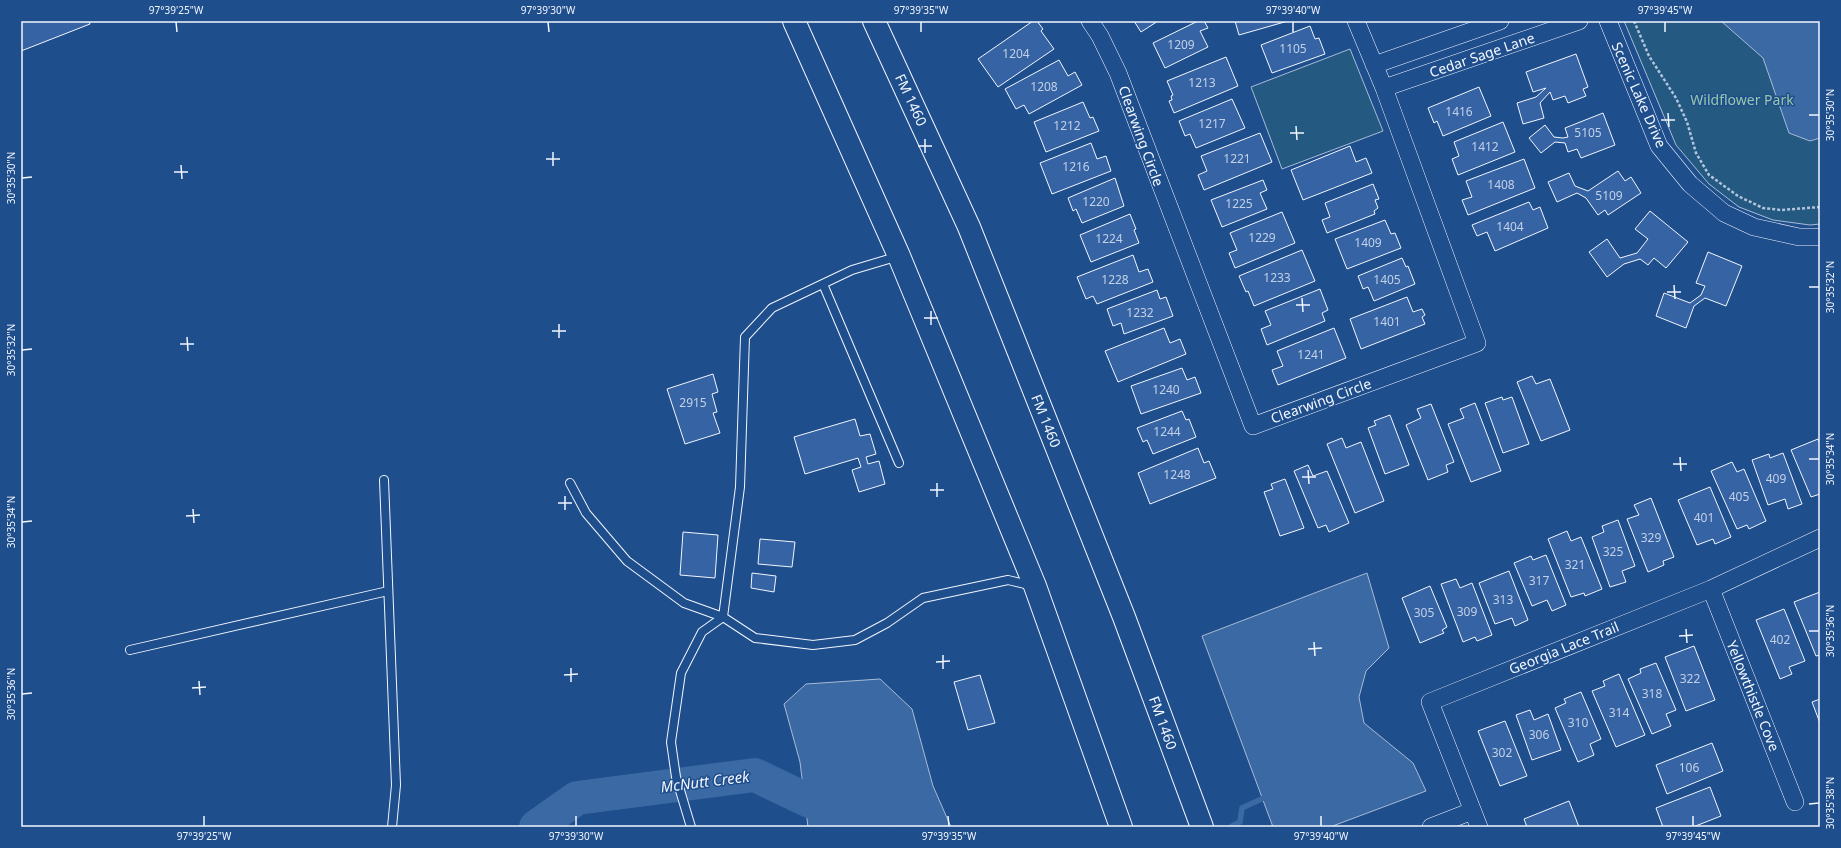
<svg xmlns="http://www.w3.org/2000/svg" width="1841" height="848" viewBox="0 0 1841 848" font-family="'Noto Sans',sans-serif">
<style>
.green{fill:#245a82;stroke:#a8bbd7}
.water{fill:#3b69a3;stroke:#a8bbd7}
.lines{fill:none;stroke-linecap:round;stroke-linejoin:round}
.stream{stroke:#3b69a3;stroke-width:5.5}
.river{stroke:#3b69a3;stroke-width:34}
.building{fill:#3563a3;stroke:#f2f6ff}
.lane-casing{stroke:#f2f6ff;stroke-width:10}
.street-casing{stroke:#f2f6ff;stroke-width:18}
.secondary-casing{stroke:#f2f6ff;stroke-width:24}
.path{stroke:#b3c4dc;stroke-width:2.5;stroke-dasharray:3 2;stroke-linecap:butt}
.lane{stroke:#1f4e8c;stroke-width:8}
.street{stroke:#1f4e8c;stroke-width:17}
.secondary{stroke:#1f4e8c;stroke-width:22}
.ticks{fill:none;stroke:#f2f6ff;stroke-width:1.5}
.labels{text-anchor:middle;stroke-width:3;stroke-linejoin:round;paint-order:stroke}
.number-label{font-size:12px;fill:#c3d1e8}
.street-label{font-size:14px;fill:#f2f6ff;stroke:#1f4e8c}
.park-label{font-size:14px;fill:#97c8a6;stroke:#1f4e8c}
.water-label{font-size:15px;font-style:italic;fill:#f2f6ff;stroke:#1f4e8c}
.neatline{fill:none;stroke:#f2f6ff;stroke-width:1.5}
.ticks-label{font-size:10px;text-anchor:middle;fill:#f2f6ff}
</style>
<rect width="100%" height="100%" fill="#1f4e8c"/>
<!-- green -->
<path class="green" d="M1624 21H1820V224L1810 225 1773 220 1739 207 1709 184 1676 145Z
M1350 49 1383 131 1282 169 1251 87Z"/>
<!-- water -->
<path class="water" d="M1721 21H1820V138L1810 141 1789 133 1763 58Z
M1367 573 1389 648 1366 671 1359 697 1364 723 1413 763 1426 791 1330 827H1273L1202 636Z
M880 679 912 709 933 786 951 827H808L800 762 784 704 806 684Z"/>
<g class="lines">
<!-- stream -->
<path class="stream" d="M1232 826 1240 822 1242 808 1268 796"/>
<!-- river -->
<path class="river" d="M536 827 577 798 755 775 805 799 874 827"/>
</g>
<!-- building -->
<path class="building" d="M21 21H89L90 24 21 51Z
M1033 21H1037L1043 29 1041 31 1054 49 998 87 978 59Z
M1134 21H1158L1141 32Z
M1198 21H1204L1208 28 1200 31 1208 47 1165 68 1153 43Z
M1235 21H1288L1239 35Z
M1310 26 1315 39 1319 38 1325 54 1272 73 1261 45Z
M1576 54 1588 87 1583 89 1586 96 1568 103 1565 96 1553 100 1550 92 1540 103 1544 118 1523 124 1517 103 1536 97 1546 88 1533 92 1526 72Z
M1226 57 1238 86 1174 113 1169 101 1172 100 1171 96 1173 95 1167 81Z
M1059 60 1068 76 1075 72 1082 85 1029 114 1024 105 1016 109 1005 89Z
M1479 87 1491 116 1443 136 1437 121 1434 123 1428 108Z
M1232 99 1245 128 1196 148 1190 134 1185 136 1179 121Z
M1083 102 1090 118 1093 117 1099 131 1046 152 1034 122Z
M1603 113 1615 145 1581 158 1577 149 1568 152 1565 143 1555 142 1541 153 1529 138 1545 125 1554 137 1563 138 1568 137 1565 128Z
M1503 122 1515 152 1458 175 1452 159 1459 156 1454 142Z
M1260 133 1272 162 1204 190 1198 175 1207 171 1201 156Z
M1091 143 1097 159 1106 156 1111 171 1052 194 1040 163Z
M1350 146 1356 162 1366 158 1372 173 1303 200 1291 170Z
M1524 159 1535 188 1468 215 1462 200 1472 197 1466 181Z
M1618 171 1625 181 1631 177 1641 193 1608 215 1605 210 1598 215 1586 198 1577 193 1557 202 1548 182 1569 173 1575 186 1588 191Z
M1115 178 1124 206 1082 223 1076 209 1073 211 1068 198Z
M1263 180 1267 190 1260 193 1267 209 1222 227 1211 200Z
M1373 184 1379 199 1375 200 1378 208 1374 211 1375 214 1327 233 1322 220 1330 217 1325 203Z
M1529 202 1533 210 1540 207 1548 228 1495 251 1487 232 1477 236 1472 225Z
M1650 211 1688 242 1666 268 1654 258 1648 265 1640 259 1624 264 1607 277 1589 252 1607 239 1620 258 1637 253 1648 239 1635 229Z
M1282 212 1295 243 1235 268 1229 253 1237 250 1230 233Z
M1130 214 1136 229 1134 230 1139 243 1091 262 1080 235Z
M1385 220 1391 234 1395 233 1401 248 1347 269 1335 239Z
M1302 250 1315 281 1254 306 1248 291 1246 292 1239 276Z
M1708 252 1742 266 1726 306 1705 298 1694 306 1686 328 1656 316 1664 293 1690 303 1701 295 1705 286 1696 283Z
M1133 255 1139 272 1148 269 1153 282 1097 304 1093 296 1086 299 1077 277Z
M1402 258 1406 267 1408 266 1415 284 1374 301 1368 287 1363 289 1358 276Z
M1320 289 1328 310 1322 313 1325 321 1267 345 1261 329 1271 325 1265 311Z
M1157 290 1160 299 1166 297 1173 316 1124 334 1121 323 1113 326 1107 309Z
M1407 297 1413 312 1422 309 1425 315 1422 317 1425 324 1361 349 1350 319Z
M1164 328 1170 343 1180 339 1186 354 1118 382 1105 351Z
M1334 328 1346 358 1278 385 1272 370 1283 366 1277 351Z
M1182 368 1187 380 1195 377 1201 393 1141 414 1131 386Z
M713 374 718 392 712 394 717 412 713 413 720 433 685 444 667 389Z
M1532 376 1536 384 1550 379 1570 430 1541 441 1517 382Z
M1502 397 1503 400 1512 397 1529 444 1503 453 1485 403Z
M1475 403 1501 471 1471 482 1448 424 1464 418 1460 409Z
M1431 404 1454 462 1446 465 1448 472 1428 480 1406 425 1421 418 1417 409Z
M1182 411 1186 420 1189 419 1196 437 1153 454 1147 440 1143 442 1137 428Z
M1390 415 1409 465 1385 474 1368 428 1376 425 1374 421Z
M855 419 860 436 870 434 876 454 866 457 868 464 879 461 885 484 859 492 852 470 861 467 858 458 805 474 794 437Z
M1342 438 1346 448 1361 442 1384 501 1355 513 1327 444Z
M1818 439 1820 444V494L1811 497 1791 450Z
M1198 448 1204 463 1209 461 1216 478 1150 504 1138 473Z
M1783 453 1802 504 1788 509 1785 499 1768 505 1752 460 1769 454 1770 458Z
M1732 462 1737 472 1744 469 1766 521 1749 529 1747 525 1737 529 1711 471Z
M1308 465 1313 476 1327 471 1349 523 1329 532 1326 525 1318 528 1294 471Z
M1285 479 1304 528 1280 536 1264 492 1273 489 1271 484Z
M1710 487 1731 537 1715 544 1713 539 1697 545 1678 500Z
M1651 498 1674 557 1663 561 1664 565 1648 572 1627 519 1639 515 1634 505Z
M1618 520 1635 566 1622 571 1626 582 1610 587 1592 537 1604 532 1602 526Z
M1567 531 1571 541 1581 537 1602 589 1585 596 1584 593 1571 597 1548 539Z
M683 532 718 535 715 578 680 575Z
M760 539 795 542 792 567 758 564Z
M1546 555 1566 605 1552 611 1547 600 1532 606 1514 563 1531 556 1533 560Z
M1509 571 1528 620 1515 626 1512 618 1495 624 1479 583Z
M752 573 776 576 774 592 751 588Z
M1456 579 1460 588 1472 583 1492 635 1477 641 1475 637 1463 642 1441 584Z
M1430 586 1447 627 1442 630 1444 633 1420 643 1402 598Z
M1820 592V655L1816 656 1794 602Z
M1784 609 1805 661 1789 667 1792 674 1780 679 1756 620Z
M1694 646 1715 700 1686 711 1665 657Z
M1656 663 1676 710 1666 714 1671 726 1652 734 1628 679 1641 673 1640 669Z
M1619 674 1645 735 1616 747 1592 691 1605 686 1603 681Z
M980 675 995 723 968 730 954 682Z
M1581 692 1601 739 1590 744 1594 755 1578 762 1555 708 1566 703 1564 699Z
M1820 699V723L1812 702Z
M1530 710 1534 720 1548 714 1561 750 1532 760 1516 715Z
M1505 721 1527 776 1500 786 1478 731Z
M1712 743 1723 771 1667 794 1656 765Z
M1710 787 1721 816 1693 827H1663L1656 808Z
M1569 801 1579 827H1527L1524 819Z"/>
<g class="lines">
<defs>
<path id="lane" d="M823 284 899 463
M384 480 396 785 392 827
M570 483 586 513 627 561 684 603 723 617 755 638 813 645 855 640 887 623 923 598 1008 580 1033 586
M130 650 388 591
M691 827 676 777 671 742 681 673 702 632 723 617 740 487 745 337 772 308 852 270 899 256"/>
<path id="street" d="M1090 21 1100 36 1118 73 1253 426 1477 343 1384 88 1356 21
M1608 21 1659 146 1690 184 1724 213 1754 227 1799 237H1820
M1374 65 1500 21
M1384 88 1579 21
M1711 589 1795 802
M1431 827 1472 811
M1479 827 1430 702 1711 589 1820 538"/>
<path id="secondary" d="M794 21 899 256 1035 586 1121 827
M874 21 969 227 1124 617 1202 827"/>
</defs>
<!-- lane casing -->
<use href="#lane" class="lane-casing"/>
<!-- street casing -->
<use href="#street" class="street-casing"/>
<!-- secondary casing -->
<use href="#secondary" class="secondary-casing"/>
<!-- path -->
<path class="path" d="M1634 21 1649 56 1676 98 1687 122 1696 153 1709 175 1738 196 1763 208 1781 210 1820 207"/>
<!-- lane -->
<use href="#lane" class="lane"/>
<!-- street -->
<use href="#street" class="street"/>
<!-- secondary -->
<use href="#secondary" class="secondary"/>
</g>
<!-- ticks -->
<path class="ticks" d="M176 22 177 32M548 22 549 32M921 22V32M1293 22V32M1665 22V32M1668 113 1669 127M1809 115H1819M1661 120H1675M1296 126 1297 140M1290 133H1304M925 139V153M918 146H932M553 152V166M546 159H560M181 165 182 179M174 172H188M22 178 32 177M1674 285 1675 299M1809 287H1819M1667 292H1681M1302 298 1303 312M1296 305H1310M931 311V325M924 318H938M559 324V338M552 331H566M187 337 188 351M180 344H194M22 350 32 349M1680 457 1681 471M1809 459H1819M1673 464H1687M1308 470 1309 484M1302 477H1316M937 483V497M930 490H944M565 496V510M558 503H572M193 509 194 523M186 516 200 515M22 522 32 521M1686 629 1687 643M1809 631H1819M1679 636 1693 635M1314 642 1315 656M1308 649 1322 648M943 655V669M936 662 950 661M571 668V682M564 675 578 674M199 681 200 695M192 688 206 687M22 694 32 693M1809 804 1819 803M204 816V826M576 816V826M948 816 949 826M1321 816V826M1693 816V826"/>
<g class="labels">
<!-- number labels -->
<g class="number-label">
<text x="1181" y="49">1209</text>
<text x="1293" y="53">1105</text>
<text x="1016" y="58">1204</text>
<text x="1202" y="87">1213</text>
<text x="1044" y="91">1208</text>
<text x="1459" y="116">1416</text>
<text x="1212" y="128">1217</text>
<text x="1067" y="130">1212</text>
<text x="1588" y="137">5105</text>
<text x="1485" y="151">1412</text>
<text x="1237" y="163">1221</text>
<text x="1076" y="171">1216</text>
<text x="1501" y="189">1408</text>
<text x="1609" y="200">5109</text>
<text x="1096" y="206">1220</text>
<text x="1239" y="208">1225</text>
<text x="1510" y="231">1404</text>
<text x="1262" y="242">1229</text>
<text x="1109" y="243">1224</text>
<text x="1368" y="247">1409</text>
<text x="1277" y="282">1233</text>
<text x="1115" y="284">1228</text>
<text x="1387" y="284">1405</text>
<text x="1140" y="317">1232</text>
<text x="1387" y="326">1401</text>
<text x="1311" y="359">1241</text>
<text x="1166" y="394">1240</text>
<text x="693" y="407">2915</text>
<text x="1167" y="436">1244</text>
<text x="1177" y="479">1248</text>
<text x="1776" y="483">409</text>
<text x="1739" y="501">405</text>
<text x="1704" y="522">401</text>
<text x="1651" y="542">329</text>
<text x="1613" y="556">325</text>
<text x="1575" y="569">321</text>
<text x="1539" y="585">317</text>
<text x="1503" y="604">313</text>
<text x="1467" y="616">309</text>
<text x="1424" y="617">305</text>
<text x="1780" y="644">402</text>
<text x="1690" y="683">322</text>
<text x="1652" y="698">318</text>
<text x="1619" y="717">314</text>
<text x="1578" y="727">310</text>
<text x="1539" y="739">306</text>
<text x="1502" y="757">302</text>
<text x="1689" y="772">106</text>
</g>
<!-- street labels -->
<g class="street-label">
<text transform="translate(1482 55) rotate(-19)" y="5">Cedar Sage Lane</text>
<text transform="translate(1639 95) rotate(66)" y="5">Scenic Lake Drive</text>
<text transform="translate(911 100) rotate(65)" y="5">FM 1460</text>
<text transform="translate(1141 136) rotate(70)" y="5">Clearwing Circle</text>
<text transform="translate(1321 401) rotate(-20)" y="5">Clearwing Circle</text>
<text transform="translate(1046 421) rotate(68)" y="5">FM 1460</text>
<text transform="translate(1564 648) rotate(-22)" y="5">Georgia Lace Trail</text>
<text transform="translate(1753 696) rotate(68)" y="5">Yellowthistle Cove</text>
<text transform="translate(1163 723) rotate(70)" y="5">FM 1460</text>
</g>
<!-- park labels -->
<g class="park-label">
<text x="1742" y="105">Wildflower Park</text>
</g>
<!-- water labels -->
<g class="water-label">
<text transform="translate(705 782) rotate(-7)" y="5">McNutt Creek</text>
</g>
</g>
<!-- border -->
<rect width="1841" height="848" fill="none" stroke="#1f4e8c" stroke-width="44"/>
<rect x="22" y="22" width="1797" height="804" class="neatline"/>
<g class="ticks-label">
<text x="176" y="14">97°39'25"W</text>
<text x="548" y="14">97°39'30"W</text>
<text x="921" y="14">97°39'35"W</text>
<text x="1293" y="14">97°39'40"W</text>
<text x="1665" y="14">97°39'45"W</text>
<text transform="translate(1830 115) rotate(-90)" y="4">30°35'30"N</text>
<text transform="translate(11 178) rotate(-90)" y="4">30°35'30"N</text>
<text transform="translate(1830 287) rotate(-90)" y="4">30°35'32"N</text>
<text transform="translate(11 350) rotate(-90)" y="4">30°35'32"N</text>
<text transform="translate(1830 459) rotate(-90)" y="4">30°35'34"N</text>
<text transform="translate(11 522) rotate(-90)" y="4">30°35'34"N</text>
<text transform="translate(1830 631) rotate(-90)" y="4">30°35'36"N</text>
<text transform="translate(11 694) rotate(-90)" y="4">30°35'36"N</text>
<text transform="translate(1830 803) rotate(-90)" y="4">30°35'38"N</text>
<text x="204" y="840">97°39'25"W</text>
<text x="576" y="840">97°39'30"W</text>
<text x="949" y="840">97°39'35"W</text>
<text x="1321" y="840">97°39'40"W</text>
<text x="1693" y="840">97°39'45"W</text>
</g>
</svg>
